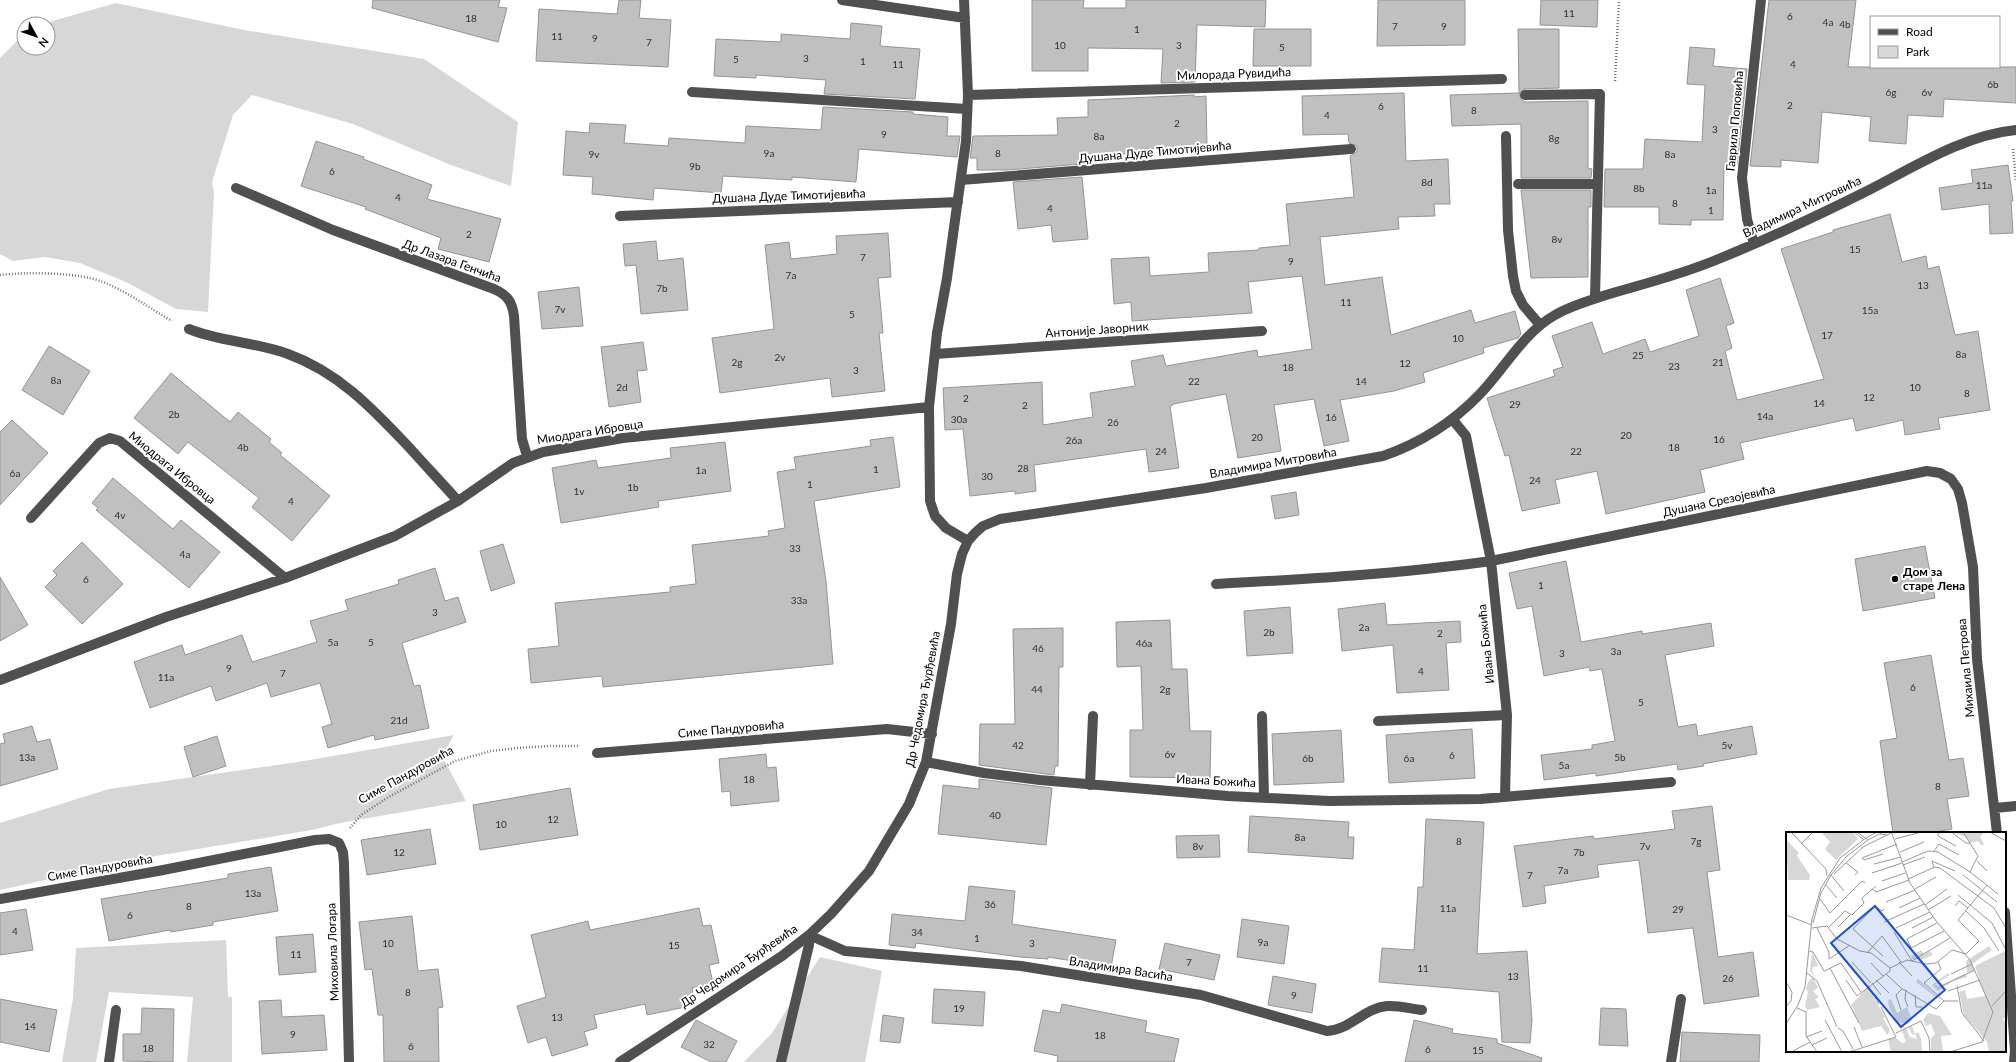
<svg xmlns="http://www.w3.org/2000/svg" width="2016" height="1062" viewBox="0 0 2016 1062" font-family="Lato,sans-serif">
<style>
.green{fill:#d7d7d7}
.building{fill:#c0c0c0;stroke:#949494}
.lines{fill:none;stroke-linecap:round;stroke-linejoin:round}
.path{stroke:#727272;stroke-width:2.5;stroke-dasharray:1 2;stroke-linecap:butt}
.minor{stroke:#505050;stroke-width:10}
.poi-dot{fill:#000;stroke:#fff;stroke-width:1.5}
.labels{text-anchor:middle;stroke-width:4;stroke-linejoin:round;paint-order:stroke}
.number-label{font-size:10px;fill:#303030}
.street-label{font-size:12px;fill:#000;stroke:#fff}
.poi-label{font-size:12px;font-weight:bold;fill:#000;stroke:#fff;text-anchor:start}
.inset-road{fill:none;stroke:#999;stroke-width:1}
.view{fill:#1d4ed8;fill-opacity:0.15;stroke:#1d4ed8;stroke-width:2}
.inset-edge{fill:none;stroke:#000;stroke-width:2}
</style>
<rect width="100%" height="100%" fill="#fff"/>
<!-- green -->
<path class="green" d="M116 3 244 30 424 59 518 122 511 186 451 165 353 124 252 95 233 115 212 182 214 192 208 312 176 309 128 283 80 263 45 257 13 261 0 254V58L24 34V48H48V24H42Z
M454 735 442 756 466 801 340 823 312 830 150 857 0 890V823L109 789 298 762Z
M226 940 228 997H232V1062H187L193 997 109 992 96 1062H62L73 998 76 948Z
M820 957 882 971 865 1062H744L772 1033Z"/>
<!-- building -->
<path class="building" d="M373 0H500L498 7 507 8 498 42 372 8Z
M619 0H641L639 18 671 20 668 67 536 61 539 9 617 14Z
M1032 0H1084L1083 8H1126V0H1266L1265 27 1197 25 1195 82 1161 83 1163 49 1088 48V71H1032Z
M1378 0H1465V45L1377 46Z
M1541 0H1598L1597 27 1540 25Z
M1769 0H1856L1848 67H2016V103L1944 99 1943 117 1908 115 1906 144 1869 141 1871 117 1822 112 1818 163 1781 160V167L1750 166Z
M851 23 882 26 880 46 920 49 915 99 824 94 826 80 756 75V78L714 76 716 39 781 42V34L850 39Z
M1254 29H1311V66H1253Z
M1518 29H1559V88L1525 89 1520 92 1519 95 1522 100 1525 102 1588 101V168L1592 169 1591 178H1521V124L1452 126 1450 95 1519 93Z
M1690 47 1715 49 1713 66 1747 69 1737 165H1724L1723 220H1691V225L1659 224V207H1604L1605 169H1643L1645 139 1702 142 1705 85 1687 84Z
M1404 93 1406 161 1448 159 1450 204H1434L1435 216 1398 217 1399 229 1320 237 1325 285 1382 277 1391 335 1471 310 1475 323 1515 311 1521 334 1518 338 1483 348 1484 353 1423 373 1425 382 1394 391 1340 400 1349 441 1324 446 1314 399 1274 405 1281 451 1238 458 1226 394 1173 404V405L1170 406 1179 468 1149 472 1146 449 1034 465 1036 491 1015 494V491L970 496 963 429 945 430 943 388 1042 382 1043 425 1093 417 1090 393 1135 386 1131 361 1163 355 1166 366 1257 350 1258 357 1312 349 1302 276 1248 282 1252 313 1132 321 1131 302 1114 304 1111 259 1149 257 1150 276 1209 272 1208 253 1259 250V248L1290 245 1286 204 1354 197 1350 156 1357 152V146L1349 143 1348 134 1303 135 1302 96Z
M1194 95V97L1206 96 1207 146 1141 149V153L1080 156 1081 164 1007 170H977V158H970L973 136 1058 135 1057 118 1088 117V100Z
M823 107 913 112V114L948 117 947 136H960L957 157 859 149 856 182 792 177V180L723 176 721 193 654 188 653 200 592 194 593 177 563 175 566 131 589 133 590 123 626 125 624 143 668 146 669 138 745 143 746 126 821 130Z
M316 141 364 157 363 159 432 185 427 199 501 219 489 262 438 249 441 238 365 209 366 207 301 186Z
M2008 165 2013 201H2011L2013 233 1990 234 1989 204 1942 210 1939 188 1973 183 1971 170Z
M1082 177 1088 239 1053 242 1051 225 1018 229 1013 182Z
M1521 190H1591V207H1588V277L1531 278Z
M1890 214 1902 262 1926 256 1928 269 1939 266 1955 335 1978 331 1990 410 1938 418 1940 429 1905 435 1903 420 1856 431 1853 418 1740 443 1744 459 1700 470 1705 492 1606 514 1597 471 1555 480 1560 503 1522 511 1509 455 1505 456 1487 398 1555 376 1553 370 1563 367 1552 336 1592 322 1603 354 1645 339 1650 352 1699 336 1686 290 1720 278 1734 323 1726 326 1732 348 1725 351 1737 400 1824 379 1781 249 1833 232V230Z
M888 233 891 277 878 278 883 333H879L885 391 832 397 830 378 720 393 712 338 774 329 765 245 789 242 791 259 837 254 836 236Z
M656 241 658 261 683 258 688 310 641 314 636 265 625 266 623 244Z
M579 287 583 326 542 329 538 292Z
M643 342 647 370 637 371 641 402 609 407 601 347Z
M49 346 90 371 63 415 22 390Z
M171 373 230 422 238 412 271 439 269 442 282 453 280 455 330 496 292 541 252 507 259 498 188 442 178 454 134 418Z
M12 420 48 453 0 505V432Z
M893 437 900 487 814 501 826 581 833 664 603 687 602 676 531 683 528 649 559 646 555 603 670 592V587L696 584 692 545 769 536 768 531 785 528 777 472 796 469 794 457 871 446 870 440Z
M725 442 731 491 658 501 659 507 561 523 552 468 596 460 598 468 671 458 670 448Z
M113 478 173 529 181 520 220 552 189 588 96 510 98 508 92 503Z
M1296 492 1299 515 1275 519 1271 496Z
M82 542 123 584 82 624 45 587 57 575 53 571Z
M503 544 515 583 491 591 480 551Z
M1925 546 1935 598 1863 611 1855 559Z
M1566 561 1581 642 1642 631V634L1711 623 1714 646 1665 655 1678 727 1696 724 1698 736 1752 726 1757 754 1703 764 1704 766 1678 770 1677 764 1596 776V773L1544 780 1541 755 1592 749V745L1615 741 1602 669 1590 671 1589 667 1544 676 1532 606 1517 609 1509 573Z
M435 568 445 601 458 597 466 622 402 643 414 686 420 685 429 728 375 740 374 735 328 748 322 727 332 724 320 683 271 697 267 683 216 701 211 686 150 708 134 662 182 645 185 655 242 635 252 662 317 642 310 621 348 610 345 600 399 584 398 580Z
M0 577 28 625 0 641Z
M1385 603 1387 625 1460 621 1461 642 1446 643 1449 690 1397 693 1393 645 1342 651 1338 609Z
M1290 607 1293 653 1247 656 1244 611Z
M1170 620 1172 669H1187L1190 731H1211L1210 778 1130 777V730H1143L1141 666 1117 667 1116 622Z
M1063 628V667H1059L1058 766H1055L1054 775 979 765 980 724H1015L1013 629Z
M1931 655 1949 760 1963 758 1969 796 1947 799 1952 829 1928 833H1893L1880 741 1897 738 1884 663Z
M32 726 37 742 50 739 58 769 0 786V744L5 743 3 734Z
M1472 729 1475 778 1389 783 1386 735Z
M1341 730 1344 782 1274 785 1272 734Z
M217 736 226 766 193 777 184 747Z
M766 754 767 768 776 767 779 801 731 806 730 791 722 792 719 759Z
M979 779 1052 788 1046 845 938 834 943 785 979 789Z
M570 788 578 835 480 850 473 805Z
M1712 806 1720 870 1707 872 1718 957 1753 952 1759 996 1704 1004 1693 928 1648 933 1639 860 1597 865 1599 877 1544 886 1546 903 1523 907 1514 846 1593 836 1594 839 1675 829 1672 811Z
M1250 816 1349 822 1348 837H1354L1353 859 1248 852Z
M1426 819 1484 822 1477 954 1527 951 1532 1020 1530 1043 1502 1042 1499 992 1379 982 1382 948 1414 950 1418 887H1423Z
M430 829 436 864 367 875 361 840Z
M1219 835 1220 857 1177 858 1176 836Z
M271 867 278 911 213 922V925L171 932 170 930 109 941 101 899 228 878V874Z
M969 886 1015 891 1012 924 1116 940 1111 967 1048 957V959L1020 957 916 943 915 948 889 945 892 914 965 921Z
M699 908 703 926 711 925 719 963 709 965 713 983 692 988 695 1005 647 1015 645 1004 594 1015 597 1028 584 1032 588 1045 552 1056 546 1037 528 1043 517 1006 546 997 531 935 588 921 590 930Z
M26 909 33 950 0 955V913Z
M412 916 418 971 438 969 443 1007 438 1008 439 1062H384L383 1015H378L372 969 365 970 359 922Z
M1242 919 1289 926 1284 964 1237 957Z
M313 934 316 972 279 975 276 937Z
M1165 943 1220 955 1214 980 1159 969Z
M1273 976 1316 984 1312 1013 1268 1005Z
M934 989 985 992 983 1026 932 1023Z
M0 999 57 1010 49 1052 0 1042Z
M281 1000 282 1017 324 1015 327 1050 262 1054 259 1001Z
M1062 1004 1147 1021 1145 1032 1179 1039 1174 1062H1057L1058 1056 1034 1051 1043 1010 1060 1013Z
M142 1008 174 1009 173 1062 123 1061V1034H141Z
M1601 1008 1626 1009 1628 1046 1599 1045Z
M883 1015 904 1018 900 1043 880 1041Z
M696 1020 737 1041 726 1062H711L681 1047Z
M1414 1020 1453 1029 1452 1033 1497 1039V1043L1542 1058 1541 1062H1405Z
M1682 1032 1760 1035 1759 1062H1680Z"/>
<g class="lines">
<!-- path -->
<path class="path" d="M1615 81 1619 0
M2013 149 2016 182
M0 275C27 272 78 272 103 282 128 292 149 308 172 321
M350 828 361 815 387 798 455 761 491 751 518 748 549 746H580"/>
<!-- minor -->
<path class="minor" d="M842 0 965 18
M964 0 968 95 966 141 947 278 937 333 929 407 930 501 935 516 946 528 968 541
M692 92 967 109
M968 95 1502 79
M1525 95 1600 94 1595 298
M1506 136 1508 230 1513 276 1516 291 1523 305 1540 325
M961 180 1351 149
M1518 184H1597
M236 188 333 230 494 289C507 295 512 301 514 316L522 439 527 456
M620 216 958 202
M1754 244 1747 219 1742 178 1761 0
M189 329C221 342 256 342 288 354 338 372 372 408 407 445 424 464 441 482 458 501
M935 354 1262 331
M1453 420 1466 436 1491 561 1507 715 1505 796
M31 518 99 443 110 438 120 441 285 578
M1216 584C1308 579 1399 574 1491 561L1927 471 1940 473 1951 479 1958 489 1962 503 1973 567 1977 659 1997 833
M0 680 166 617 285 578 395 536 458 501 513 463 543 452 623 438 929 407
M1262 716 1264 796
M1378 721 1507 715
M597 753 887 729 932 734
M926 762 984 773 1040 780 1228 796 1329 801 1481 799 1671 782
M1090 785 1093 716
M1995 808 2016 806
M0 899 158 871 315 840 329 839 339 843 343 852 344 864 349 1062
M2005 912 2015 1051 2014 1062
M109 1062 116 1010
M620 1062 782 956 809 935 831 914 869 871 909 804 926 762 951 624 957 574 962 554 968 541 975 533 983 526 1000 519 1206 488 1383 456C1421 443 1452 423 1480 394 1505 368 1523 333 1555 315 1570 306 1588 301 1606 295 1643 284 1680 275 1716 260 1768 239 1819 215 1869 190 1914 167 1964 135 2016 130
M781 1062 809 945V935L845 951 1021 966 1201 995 1327 1031C1350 1030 1364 1008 1387 1006 1399 1005 1411 1009 1422 1010
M1671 1062 1681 999"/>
</g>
<!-- markers -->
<circle class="poi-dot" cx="1895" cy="579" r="4"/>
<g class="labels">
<!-- number labels -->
<g class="number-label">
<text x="1569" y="17">11</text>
<text x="1790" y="20">6</text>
<text x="471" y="22">18</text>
<text x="1828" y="26">4a</text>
<text x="1845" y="28">4b</text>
<text x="1395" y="30">7</text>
<text x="1444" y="30">9</text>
<text x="1137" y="33">1</text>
<text x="557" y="40">11</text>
<text x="595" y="42">9</text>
<text x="649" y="46">7</text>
<text x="1060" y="49">10</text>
<text x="1179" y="49">3</text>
<text x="1282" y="51">5</text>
<text x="806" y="62">3</text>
<text x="736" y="63">5</text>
<text x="863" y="65">1</text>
<text x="898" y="68">11</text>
<text x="1793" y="68">4</text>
<text x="1993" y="88">6b</text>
<text x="1891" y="96">6g</text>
<text x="1927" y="96">6v</text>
<text x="1790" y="109">2</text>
<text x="1381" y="110">6</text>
<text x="1474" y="114">8</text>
<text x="1327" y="119">4</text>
<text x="1177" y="127">2</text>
<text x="1715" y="133">3</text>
<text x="884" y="138">9</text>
<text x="1099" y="140">8a</text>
<text x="1554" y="142">8g</text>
<text x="769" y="157">9a</text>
<text x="998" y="157">8</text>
<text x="594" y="158">9v</text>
<text x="1670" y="158">8a</text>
<text x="695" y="170">9b</text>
<text x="332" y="175">6</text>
<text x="1427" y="186">8d</text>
<text x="1984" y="189">11a</text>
<text x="1639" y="192">8b</text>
<text x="1711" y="194">1a</text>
<text x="398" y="201">4</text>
<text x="1675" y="207">8</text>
<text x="1050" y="212">4</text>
<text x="1711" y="214">1</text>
<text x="469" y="238">2</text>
<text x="1557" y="243">8v</text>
<text x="1855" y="253">15</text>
<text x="863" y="261">7</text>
<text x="1291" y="265">9</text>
<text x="791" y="279">7a</text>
<text x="1923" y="289">13</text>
<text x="662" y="292">7b</text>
<text x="1346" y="306">11</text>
<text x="560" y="313">7v</text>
<text x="1870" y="314">15a</text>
<text x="852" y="318">5</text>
<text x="1827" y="339">17</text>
<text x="1458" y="342">10</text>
<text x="1961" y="358">8a</text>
<text x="1638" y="359">25</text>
<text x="780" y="361">2v</text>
<text x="737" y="366">2g</text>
<text x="1718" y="366">21</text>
<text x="1405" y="367">12</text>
<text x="1674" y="370">23</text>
<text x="1288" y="371">18</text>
<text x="856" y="374">3</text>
<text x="56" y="384">8a</text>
<text x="1194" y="385">22</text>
<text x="1361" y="385">14</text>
<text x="622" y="391">2d</text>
<text x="1915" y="391">10</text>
<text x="1967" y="397">8</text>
<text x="1869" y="401">12</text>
<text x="966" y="402">2</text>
<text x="1819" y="407">14</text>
<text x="1515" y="408">29</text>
<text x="1025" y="409">2</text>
<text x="174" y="418">2b</text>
<text x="1765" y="420">14a</text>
<text x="1331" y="421">16</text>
<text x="959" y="423">30a</text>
<text x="1113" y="426">26</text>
<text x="1626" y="439">20</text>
<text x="1257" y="441">20</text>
<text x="1719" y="443">16</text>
<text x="1074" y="444">26a</text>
<text x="243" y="451">4b</text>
<text x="1674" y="451">18</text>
<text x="1161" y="455">24</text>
<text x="1576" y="455">22</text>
<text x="1023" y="472">28</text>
<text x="876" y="473">1</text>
<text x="701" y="474">1a</text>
<text x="15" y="477">6a</text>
<text x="987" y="480">30</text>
<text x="1535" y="484">24</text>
<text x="810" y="488">1</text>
<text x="633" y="491">1b</text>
<text x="579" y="495">1v</text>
<text x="291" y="505">4</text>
<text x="120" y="519">4v</text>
<text x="795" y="552">33</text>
<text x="185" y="558">4a</text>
<text x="86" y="583">6</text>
<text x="1541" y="589">1</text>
<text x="799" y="604">33a</text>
<text x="435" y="616">3</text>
<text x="1364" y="631">2a</text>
<text x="1269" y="636">2b</text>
<text x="1440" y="637">2</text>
<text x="333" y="646">5a</text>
<text x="371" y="646">5</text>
<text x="1144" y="647">46a</text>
<text x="1038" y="652">46</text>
<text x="1616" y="655">3a</text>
<text x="1562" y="657">3</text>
<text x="229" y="672">9</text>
<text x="1421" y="675">4</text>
<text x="283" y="677">7</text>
<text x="166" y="681">11a</text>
<text x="1913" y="691">6</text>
<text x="1037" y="693">44</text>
<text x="1165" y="693">2g</text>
<text x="1641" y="706">5</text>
<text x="399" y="724">21d</text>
<text x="1018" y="749">42</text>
<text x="1727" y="749">5v</text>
<text x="1170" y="758">6v</text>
<text x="1452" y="759">6</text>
<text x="27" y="761">13a</text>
<text x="1620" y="761">5b</text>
<text x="1308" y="762">6b</text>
<text x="1409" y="762">6a</text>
<text x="1564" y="769">5a</text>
<text x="749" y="783">18</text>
<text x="1938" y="790">8</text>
<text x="995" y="819">40</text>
<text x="553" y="823">12</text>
<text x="501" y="828">10</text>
<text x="1300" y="841">8a</text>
<text x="1459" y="845">8</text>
<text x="1696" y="845">7g</text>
<text x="1198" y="850">8v</text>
<text x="1645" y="850">7v</text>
<text x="399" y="856">12</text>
<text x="1579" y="856">7b</text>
<text x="1563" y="874">7a</text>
<text x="1530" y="879">7</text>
<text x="253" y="897">13a</text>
<text x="990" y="908">36</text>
<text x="189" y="910">8</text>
<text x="1448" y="912">11a</text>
<text x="1678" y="913">29</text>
<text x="130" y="919">6</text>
<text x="15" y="935">4</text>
<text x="917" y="936">34</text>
<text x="977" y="942">1</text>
<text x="1263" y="946">9a</text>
<text x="388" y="947">10</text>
<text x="1032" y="947">3</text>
<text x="674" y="949">15</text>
<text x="296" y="958">11</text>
<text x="1189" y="966">7</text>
<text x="1423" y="972">11</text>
<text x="1513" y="980">13</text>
<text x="1728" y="982">26</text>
<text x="408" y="996">8</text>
<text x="1294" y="999">9</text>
<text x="959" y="1012">19</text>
<text x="557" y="1021">13</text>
<text x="30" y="1030">14</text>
<text x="293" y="1038">9</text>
<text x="1100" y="1039">18</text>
<text x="709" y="1048">32</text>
<text x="411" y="1050">6</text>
<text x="148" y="1052">18</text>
<text x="1428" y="1053">6</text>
<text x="1478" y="1054">15</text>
</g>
<!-- street labels -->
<g class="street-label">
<text transform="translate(1234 74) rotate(-2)" y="4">Милорада Рувидића</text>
<text transform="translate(1735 121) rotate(-85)" y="4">Гаврила Поповића</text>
<text transform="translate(1155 152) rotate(-5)" y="4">Душана Дуде Тимотијевића</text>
<text transform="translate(789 196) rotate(-2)" y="4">Душана Дуде Тимотијевића</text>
<text transform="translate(1802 207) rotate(-25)" y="4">Владимира Митровића</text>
<text transform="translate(452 261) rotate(20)" y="4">Др Лазара Генчића</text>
<text transform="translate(1097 330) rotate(-4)" y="4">Антоније Јаворник</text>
<text transform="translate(590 432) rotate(-9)" y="4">Миодрага Ибровца</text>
<text transform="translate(1273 463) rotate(-10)" y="4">Владимира Митровића</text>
<text transform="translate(172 468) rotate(39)" y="4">Миодрага Ибровца</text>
<text transform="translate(1719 501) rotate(-12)" y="4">Душана Срезојевића</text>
<text transform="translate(1486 644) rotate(-96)" y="4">Ивана Божића</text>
<text transform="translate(1966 668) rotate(-95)" y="4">Михаила Петрова</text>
<text transform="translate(923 699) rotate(-79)" y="4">Др Чедомира Ђурђевића</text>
<text transform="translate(731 729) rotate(-5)" y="4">Симе Пандуровића</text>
<text transform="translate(406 775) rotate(-29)" y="4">Симе Пандуровића</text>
<text transform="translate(1216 781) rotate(3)" y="4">Ивана Божића</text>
<text transform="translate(100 868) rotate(-10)" y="4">Симе Пандуровића</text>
<text transform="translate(333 952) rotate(-92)" y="4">Миховила Логара</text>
<text transform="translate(739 966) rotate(-34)" y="4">Др Чедомира Ђурђевића</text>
<text transform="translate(1121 969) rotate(9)" y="4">Владимира Васића</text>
</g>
<!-- poi labels -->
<g class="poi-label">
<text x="1903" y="576">Дом за<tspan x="1903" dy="14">старе Лена</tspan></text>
</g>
</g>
<!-- overview -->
<g transform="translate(1786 832)">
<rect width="220" height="220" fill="#fff"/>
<path d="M35 0H66L72 7 50 28 39 17 44 10ZM167 0H198L194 5 198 12 196 14 192 9 184 11 180 5ZM0 7 13 21 11 24 24 43 23 48H2ZM203 114 206 118 186 132 189 138 181 141 180 129ZM135 118 138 122 144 119 147 123 138 127H126L125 124ZM219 119 220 184 217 187 220 191V220H203L201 210 178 183 173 160 179 158 181 167 199 164 189 134ZM26 120 32 134 27 135 26 139 30 146 24 139ZM162 141 164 143 150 152 153 155 176 143 180 142 181 145 167 149 152 159 146 153ZM27 145 32 156 27 159 33 165 29 167 34 175 21 178 19 174 22 160 20 157 22 150ZM132 147 154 167V168L130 150ZM82 155 99 185 97 186 104 198 101 203 95 194 76 199 65 173ZM105 167 111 181 121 175 126 188 122 192 111 190 103 175 102 169ZM142 181 154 184 166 203 155 204 157 219 145 220V206L149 202 145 192 140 194 137 188ZM126 194 129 202 132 200 135 206 136 220H105L102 207 110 206 116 211 120 210 116 199 120 196 124 205 131 207 129 202 126 203 123 195Z" fill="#d7d7d7"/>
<path class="inset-road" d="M5 0 40 37 41 44M68 0 78 8M152 0V4L170 14M165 0 180 11H184M177 0 192 24 184 40M204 0 220 9M94 2 101 3 108 0M106 2 124 51 150 89 184 128 207 180 196 210 164 220M80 6 91 0M109 7 132 1M82 8 97 0M15 12 27 0M148 19 153 12 173 23M114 20 138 10M97 22 78 28 76 26 111 12M191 29 201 39M116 30 142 19 152 20 184 40 212 62M60 31 72 40 69 43M88 32 115 25M117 33 139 25M148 36 146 29 169 39M86 41 116 31M48 42 77 15 101 3M45 43 58 59M177 43 211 70M122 47 149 35 154 36 208 76 220 96M96 49 119 41M39 52 51 66M86 57 90 60 123 48M129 57 150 45M172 63 206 91 220 118M34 67 44 81 76 49 79 51M100 70 129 58M139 73 161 57M169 74 173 69 182 76M113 76 134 66M142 78 165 64M180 79 198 96 213 119M0 83 26 93M98 90 138 72M27 91 35 61 45 43 61 24 82 8 71 0M151 91 121 107 125 116 158 99M52 95 64 83M26 96 41 94 51 107 74 119 85 121 104 136M31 96 43 120V127L64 113M42 96 59 79 66 83 78 71 76 66 90 54M110 96 144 80M126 96 147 85M108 100 126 129 164 106M23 119 27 120 38 139 55 131 75 160M82 120 96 104 115 130M180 122 193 109 172 88 201 53M97 124 67 97 89 74 96 79 98 77M66 130 85 151M113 130 126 144M152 130 155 137 138 151 158 169M85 131 97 144M44 136 73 191M104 136 121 128 140 132 150 131 166 118 180 122M21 141 31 149 51 195M100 142 115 156 150 177 158 169M165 142 186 132M60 148 71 164 104 139V136M90 148 103 161M0 150 6 160 5 169 0 175M86 151 95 163M82 154 93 172M171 154 176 181 198 209M153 155 189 138M120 158 119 167 122 175M162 159 194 148M129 163 130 175H136M158 169H172M206 174 220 159M11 176 20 180V204L31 220M115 178 110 163 116 157M39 188 56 220M0 192 12 173 19 155 26 87 35 56 54 26 80 6M68 195 76 215M52 196 57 199 67 217M110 201 135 189 143 206 144 220M20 205 36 199M26 213 41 206M7 219 24 210M63 220 110 205 95 175"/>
<path class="view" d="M89 74 159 158 115 195 45 111Z"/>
<rect width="220" height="220" class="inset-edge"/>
</g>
<!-- legend -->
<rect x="1870" y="16" width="130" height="52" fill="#ffffff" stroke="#999999"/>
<rect x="1878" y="29" width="20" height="6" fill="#505050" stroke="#999999"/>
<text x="1906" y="36" font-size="12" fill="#000000">Road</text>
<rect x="1878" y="46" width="20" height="12" fill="#d7d7d7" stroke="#999999"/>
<text x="1906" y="56" font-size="12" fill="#000000">Park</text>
<!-- north arrow -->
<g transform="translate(36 36) rotate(130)"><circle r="19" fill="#ffffff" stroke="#999999"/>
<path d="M0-3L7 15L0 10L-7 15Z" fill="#000000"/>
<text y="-6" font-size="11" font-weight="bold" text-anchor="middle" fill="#000000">N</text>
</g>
</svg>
